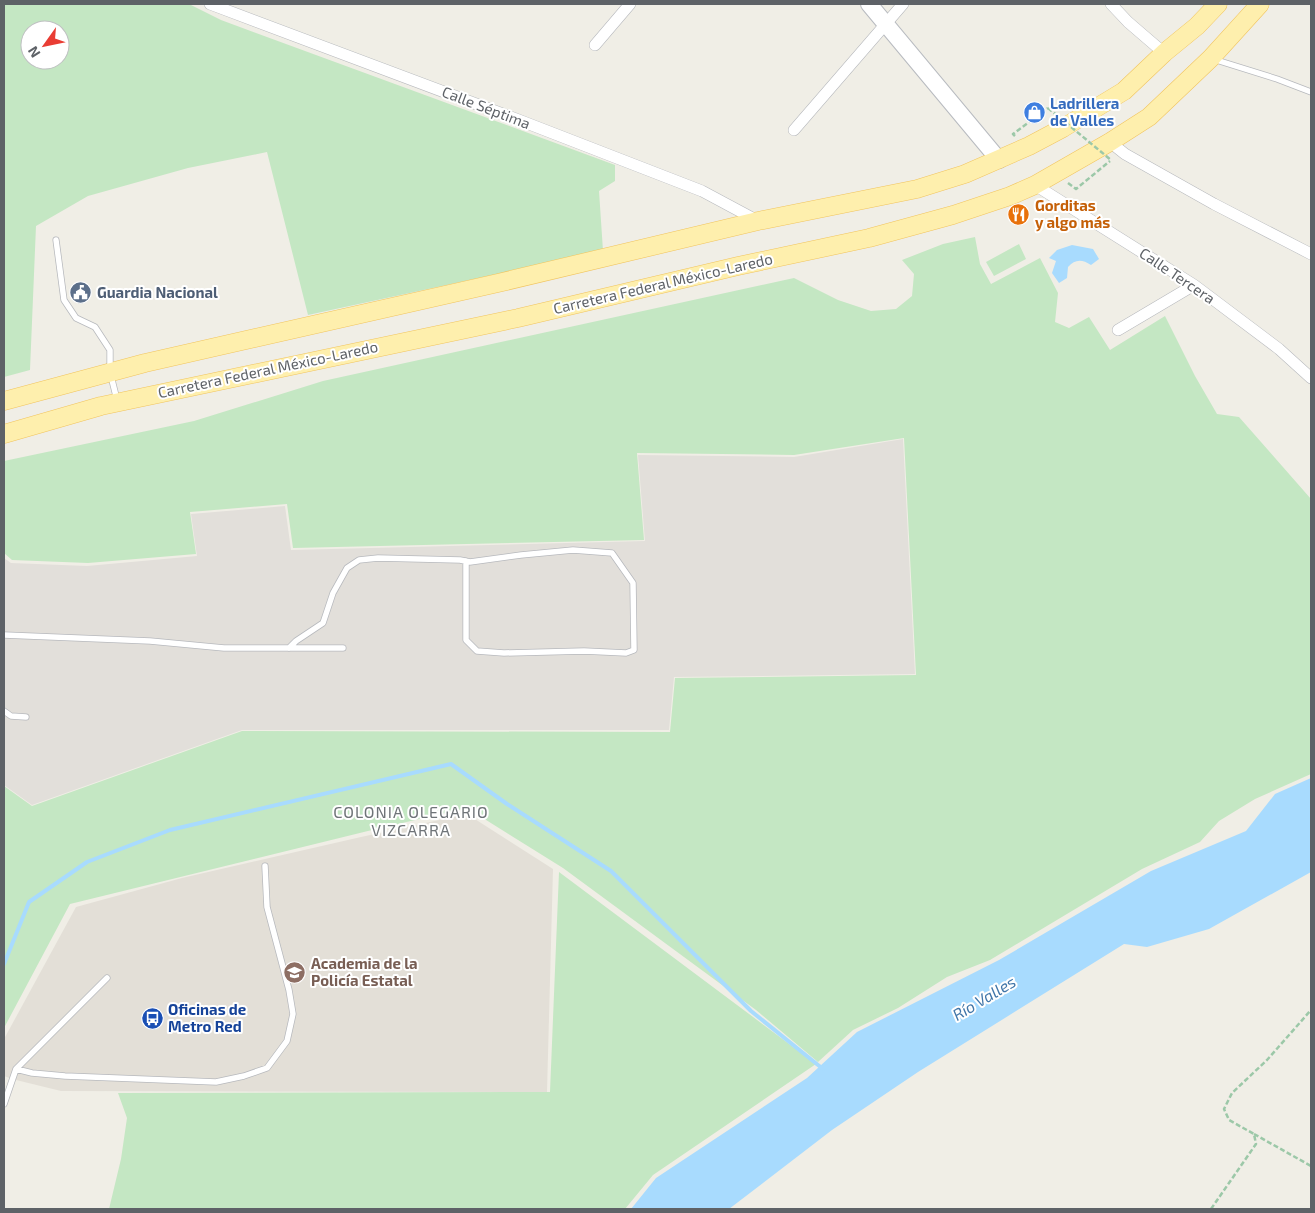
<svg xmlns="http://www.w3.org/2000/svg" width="1315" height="1213" viewBox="0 0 1315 1213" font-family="'Exo 2',sans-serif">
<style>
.industrial{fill:#e2dfda}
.education{fill:#e3dfd7}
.green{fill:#c4e7c3;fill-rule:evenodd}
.water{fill:#a8dbfe}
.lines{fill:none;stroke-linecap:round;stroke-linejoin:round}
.stream{stroke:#a8dbfe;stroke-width:4}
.lane-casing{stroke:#b7b9bd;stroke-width:7}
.street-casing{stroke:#b7b9bd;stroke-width:12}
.secondary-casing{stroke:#b8bbc0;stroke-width:18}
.primary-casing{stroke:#f1c45e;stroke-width:19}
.path{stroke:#9cc8a8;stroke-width:2.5;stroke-dasharray:5 2.5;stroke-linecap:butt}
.lane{stroke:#fff;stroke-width:5.5}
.street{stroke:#fff;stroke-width:11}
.secondary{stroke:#fff;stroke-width:16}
.primary{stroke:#feefad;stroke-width:18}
.path-bridge{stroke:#9cc8a8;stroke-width:2.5;stroke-dasharray:5 2.5;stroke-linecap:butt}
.labels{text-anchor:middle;stroke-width:4;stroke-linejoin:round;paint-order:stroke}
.shop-label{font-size:15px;font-weight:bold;fill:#366cbe;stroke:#fff;text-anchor:start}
.street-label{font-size:15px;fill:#5e6267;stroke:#fff}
.food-label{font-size:15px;font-weight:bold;fill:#c56008;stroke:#fff;text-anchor:start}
.service-label{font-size:15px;font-weight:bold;fill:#4e5e75;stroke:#fff;text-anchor:start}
.education-label{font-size:15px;font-weight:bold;fill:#785e54;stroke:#fff;text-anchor:start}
.transit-label{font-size:15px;font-weight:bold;fill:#164399;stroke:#fff;text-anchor:start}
.neighbourhood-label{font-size:16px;letter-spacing:1px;fill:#6f7478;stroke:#fff}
.water-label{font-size:16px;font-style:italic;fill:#4176a9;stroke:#fff}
</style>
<rect width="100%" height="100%" fill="#f0eee6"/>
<!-- industrial -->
<path class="industrial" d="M903 439 915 674 674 677 669 730H242L32 805 4 785V558L11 563 87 566 197 556 191 514 285 506 291 550 645 541 638 455 794 457Z"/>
<!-- education -->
<path class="education" d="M467 814 553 869 547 1092 61 1091 12 1079 4 1076V1039L76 907 182 878 361 837Z"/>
<!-- green -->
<path class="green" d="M4 4H189L221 20 615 165V181L599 191 603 251 308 315 267 152 188 168 88 196 36 226 30 370 4 377ZM30 30H60V60H30Z
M975 237 980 264 991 284 1040 258 1058 293 1055 322 1069 328 1089 317 1110 350 1165 316 1195 376 1217 414 1239 417 1311 499V774L1255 799 1219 821 1200 842 1142 869 990 960 947 977 898 1008 853 1030 818 1062 756 1010 563 868 467 808 372 830 70 904 4 1028V786L32 806 242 731 670 732 675 678 916 675 904 438 794 455 637 453 644 540 293 548 287 504 190 512 196 554 88 563 12 560 4 553V461L194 421 323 381 794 278 838 300 871 311 896 309 912 296 914 274 902 260 943 244Z
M1019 244 1026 259 994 276 986 262Z
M559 872 816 1064 653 1175 625 1209H109L121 1159 127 1118 118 1093 550 1092Z"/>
<!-- water -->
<path class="water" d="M1072 245 1093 249 1099 259 1091 265C1082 259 1075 259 1068 267L1067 278 1059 283 1052 273 1056 261 1049 258 1057 250Z
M1311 778V872L1209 929 1147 947 1124 944 918 1072 832 1130 729 1209H631L656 1178 807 1078 857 1032 999 960 1151 871 1246 831 1275 794Z"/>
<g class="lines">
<!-- stream -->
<path class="stream" d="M4 964 29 902 87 862 170 830 451 764 507 804 611 871 751 1011 823 1069"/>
<defs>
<path id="lane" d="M1213 59 1277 79 1311 92
M56 240 64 300 76 318 95 327 110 350V372L117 400
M4 635 150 641 224 648H343
M289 648 296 641 323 623 333 593 347 568 359 560 378 558 460 560 470 562 521 555 573 550 612 553 633 583 634 650 626 653 584 651 504 653 477 651 466 640V561
M4 711 11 716 26 717
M16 1069 107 978
M4 1104 16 1069 32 1073 65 1076 216 1082 244 1076 267 1068 287 1041 293 1014 289 990 267 907 265 866"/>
<path id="street" d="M210 4 524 122 702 191 758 221
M1111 4 1128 22 1164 53
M595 45 630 4
M794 130 903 4
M1110 142 1125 154 1214 204 1311 254
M1035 185 1194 285 1279 349 1311 378
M1118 330 1194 285"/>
<path id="secondary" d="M869 4 999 160"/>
<path id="primary" d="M4 401 145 363 498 283 758 221 917 189 965 174 1029 146 1063 128 1124 91 1164 53 1197 26 1218 4
M4 434 101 406 518 318 738 266 869 238 953 215 1010 196 1035 185 1110 142 1149 117 1211 58 1260 4"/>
</defs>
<!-- lane casing -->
<use href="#lane" class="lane-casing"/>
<!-- street casing -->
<use href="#street" class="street-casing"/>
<!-- secondary casing -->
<use href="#secondary" class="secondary-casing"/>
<!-- primary casing -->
<use href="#primary" class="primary-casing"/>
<!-- path -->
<path class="path" d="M1015 136 1013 134 1048 108
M1068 183 1076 189 1110 161
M1254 1134 1311 1166
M1211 1209 1256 1144 1254 1134 1229 1120 1224 1109 1232 1093 1267 1060 1311 1010"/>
<!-- lane -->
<use href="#lane" class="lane"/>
<!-- street -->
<use href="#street" class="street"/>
<!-- secondary -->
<use href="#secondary" class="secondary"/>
<!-- primary -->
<use href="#primary" class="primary"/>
<!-- path-bridge -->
<path class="path-bridge" d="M1048 108 1111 160"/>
</g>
<!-- icons -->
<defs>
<symbol id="shop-disc" viewBox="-11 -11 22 22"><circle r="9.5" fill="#3f7fe0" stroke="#fff"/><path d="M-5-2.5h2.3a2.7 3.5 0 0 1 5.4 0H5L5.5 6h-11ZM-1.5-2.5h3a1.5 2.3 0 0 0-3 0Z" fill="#fff"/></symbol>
<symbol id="restaurant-disc" viewBox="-11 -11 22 22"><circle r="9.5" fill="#e8710a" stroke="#fff"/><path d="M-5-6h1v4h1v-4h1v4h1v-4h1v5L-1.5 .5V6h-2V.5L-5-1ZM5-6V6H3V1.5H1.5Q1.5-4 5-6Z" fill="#fff"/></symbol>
<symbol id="civic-disc" viewBox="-11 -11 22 22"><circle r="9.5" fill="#5c6f8a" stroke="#fff"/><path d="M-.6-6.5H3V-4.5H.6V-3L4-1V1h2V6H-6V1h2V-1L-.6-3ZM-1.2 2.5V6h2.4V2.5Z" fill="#fff"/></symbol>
<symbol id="university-disc" viewBox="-11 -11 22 22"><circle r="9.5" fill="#8d6e63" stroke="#fff"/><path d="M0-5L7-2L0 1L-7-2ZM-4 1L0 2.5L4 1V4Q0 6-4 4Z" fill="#fff"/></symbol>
<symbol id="bus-disc" viewBox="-11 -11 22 22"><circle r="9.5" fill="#1a4fb4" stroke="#fff"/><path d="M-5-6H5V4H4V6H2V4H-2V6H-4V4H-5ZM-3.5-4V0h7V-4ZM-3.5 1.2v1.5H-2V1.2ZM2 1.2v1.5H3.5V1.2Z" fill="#fff"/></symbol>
</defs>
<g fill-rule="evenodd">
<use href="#shop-disc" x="1022" y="100" width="25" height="25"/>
<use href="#restaurant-disc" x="1006" y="202" width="25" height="25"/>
<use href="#civic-disc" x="68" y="280" width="25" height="25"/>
<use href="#university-disc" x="282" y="960" width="25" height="25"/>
<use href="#bus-disc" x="140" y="1006" width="25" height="25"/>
</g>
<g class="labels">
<!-- shop labels -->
<g class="shop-label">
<text x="1050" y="109">Ladrillera<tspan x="1050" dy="17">de Valles</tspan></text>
</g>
<!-- street labels -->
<g class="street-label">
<text transform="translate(486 108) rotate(21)" y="5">Calle Séptima</text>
<text transform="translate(1177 276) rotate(34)" y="5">Calle Tercera</text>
<text transform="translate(663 284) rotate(-13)" y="5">Carretera Federal México-Laredo</text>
<text transform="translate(268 370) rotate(-12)" y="5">Carretera Federal México-Laredo</text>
</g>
<!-- food labels -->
<g class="food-label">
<text x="1035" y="211">Gorditas<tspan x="1035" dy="17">y algo más</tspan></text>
</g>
<!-- service labels -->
<g class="service-label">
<text x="97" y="298">Guardia Nacional</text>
</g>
<!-- education labels -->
<g class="education-label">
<text x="311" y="969">Academia de la<tspan x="311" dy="17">Policía Estatal</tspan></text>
</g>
<!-- transit labels -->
<g class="transit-label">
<text x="168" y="1015">Oficinas de<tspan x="168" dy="17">Metro Red</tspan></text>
</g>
<!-- neighbourhood labels -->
<g class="neighbourhood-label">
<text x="411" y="818">COLONIA OLEGARIO<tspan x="411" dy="18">VIZCARRA</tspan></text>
</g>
<!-- water labels -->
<g class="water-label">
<text transform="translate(984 998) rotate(-31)" y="6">Río Valles</text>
</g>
</g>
<!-- border -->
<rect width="1315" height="1213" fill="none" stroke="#5e6267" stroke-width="10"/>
<!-- north arrow -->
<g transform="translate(45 45) rotate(237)"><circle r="24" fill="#ffffff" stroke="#bfc0c2"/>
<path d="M0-4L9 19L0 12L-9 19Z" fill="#e93d34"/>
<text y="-8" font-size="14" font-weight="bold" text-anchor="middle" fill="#5e6267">N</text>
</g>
</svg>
